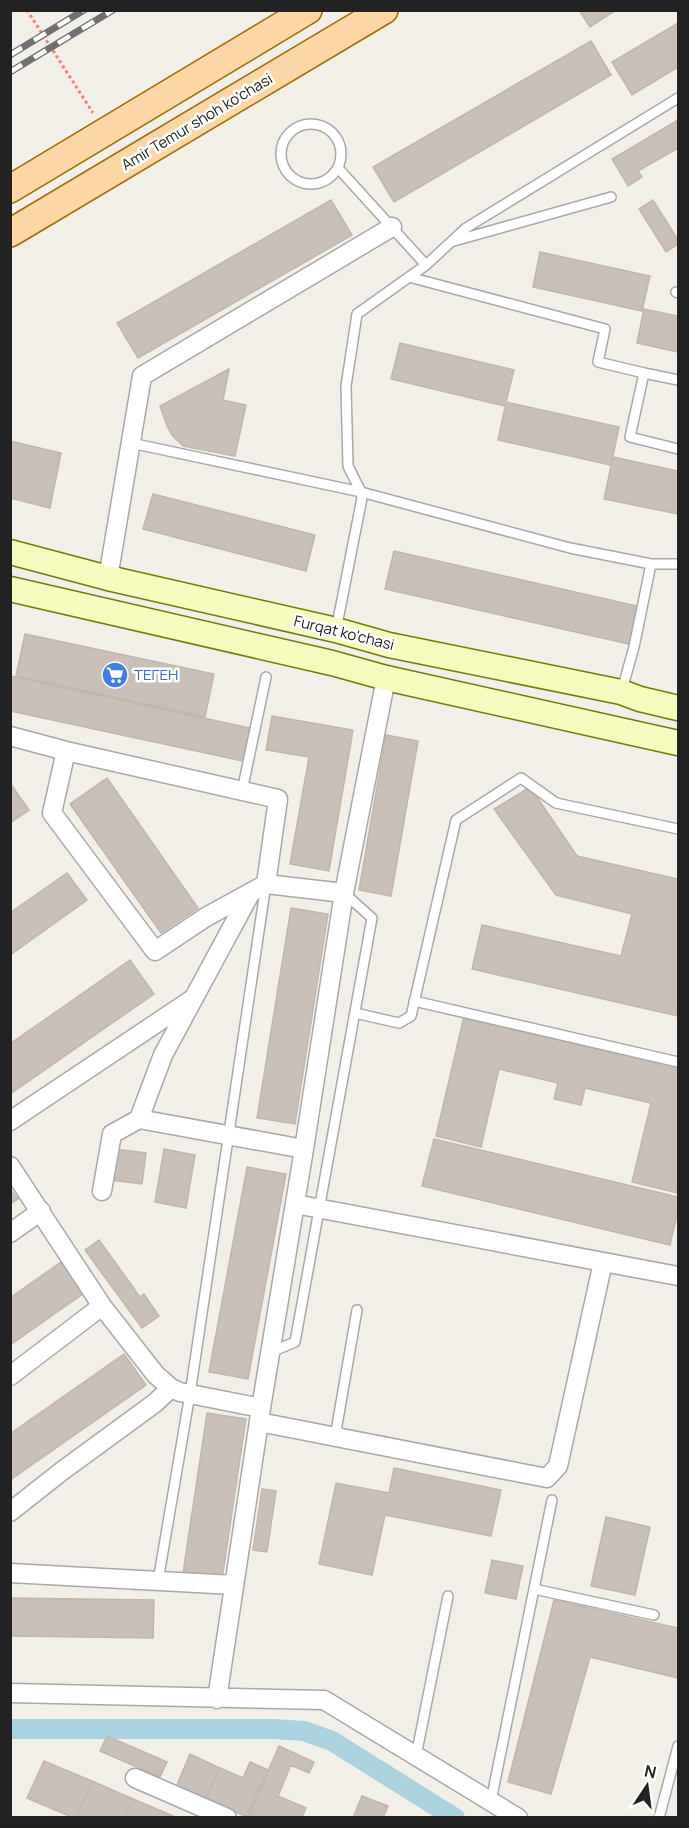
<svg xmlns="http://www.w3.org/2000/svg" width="689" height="1828" viewBox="0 0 689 1828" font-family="Manrope,sans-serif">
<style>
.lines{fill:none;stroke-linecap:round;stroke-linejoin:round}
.canal{stroke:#aad3df;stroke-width:20}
.building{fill:#c7bfb8;stroke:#c4b6ab;stroke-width:1.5}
.lane-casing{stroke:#a9a9a9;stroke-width:12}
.street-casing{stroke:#a9a9a9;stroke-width:21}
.secondary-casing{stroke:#707d05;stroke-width:27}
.primary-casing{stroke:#a06b00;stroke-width:30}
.path{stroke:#fa8072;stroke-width:3;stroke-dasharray:3 3;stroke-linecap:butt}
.lane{stroke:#fff;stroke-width:9}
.street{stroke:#fff;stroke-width:18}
.secondary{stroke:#f7fabf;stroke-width:24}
.primary{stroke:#fcd6a4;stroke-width:27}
.rail-casing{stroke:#707070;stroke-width:7}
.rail{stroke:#fff;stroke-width:4.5;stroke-dasharray:14;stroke-linecap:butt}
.labels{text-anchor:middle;stroke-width:5;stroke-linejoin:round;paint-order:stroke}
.street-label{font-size:15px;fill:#222;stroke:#fff}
.shop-label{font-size:15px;fill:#366cbe;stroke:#fff;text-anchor:start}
</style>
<rect width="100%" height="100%" fill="#f2efe9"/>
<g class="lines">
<!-- canal -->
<path class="canal" d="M10 1729H274L304 1731 332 1741 455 1818"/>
</g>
<!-- building -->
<path class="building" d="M579 10H616L590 27Z
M678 23V67L632 95 612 62Z
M591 41 611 75 394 202 373 167Z
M678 120V148L638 171 642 177 628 186 612 159Z
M331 200 352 235 138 358 117 323Z
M653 200 678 240V244L666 252 639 209Z
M540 252 650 276 642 311 533 287Z
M644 309 678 316V352L637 343Z
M400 343 514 370 505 406 391 379Z
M229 369 223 400 246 405 235 456 183 446 172 435 167 426 160 406Z
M506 402 619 427 611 465 498 440Z
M10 441 61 453 50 508 10 498Z
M613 457 678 471V514L604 499Z
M153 494 315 535 306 571 143 529Z
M394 551 637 606 629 644 385 589Z
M25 634 214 674 205 717 16 676Z
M10 676 250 728 243 761 10 711Z
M272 716 353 730 329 871 290 864 309 757 266 750Z
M386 735 418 741 391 896 359 890Z
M107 778 198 908 161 933 70 804Z
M10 783 29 810 10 823Z
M530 787 577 856 678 879V1016L472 969 482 925 621 956 632 914 556 895 494 809Z
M67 873 87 900 10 955V913Z
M291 908 328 914 295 1124 257 1118Z
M130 960 154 994 10 1094V1044Z
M465 1012 678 1062V1193L632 1182 651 1103 585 1088 581 1105 554 1099 558 1083 499 1069 481 1147 436 1136Z
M434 1139 678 1197V1211L670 1245 422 1186Z
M114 1149 146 1153 142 1184 110 1180Z
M164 1149 195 1155 186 1208 155 1202Z
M247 1167 286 1174 248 1379 209 1372Z
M10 1189 18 1199 10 1204Z
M99 1240 140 1297 144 1294 159 1316 142 1328 85 1250Z
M61 1262 84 1293 10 1345V1298Z
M124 1354 146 1385 10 1480V1434Z
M207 1413 246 1419 222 1579 183 1573Z
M394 1468 501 1490 491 1536 385 1515 372 1575 319 1564 336 1483 389 1493Z
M262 1489 276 1491 267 1552 253 1550Z
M606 1517 650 1527 635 1595 591 1586Z
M492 1560 523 1566 516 1599 485 1593Z
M10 1598 154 1600 153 1638 10 1636Z
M554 1600 678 1628V1678L590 1657 551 1794 508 1782Z
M107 1736 167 1762 160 1777 100 1751Z
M279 1746 314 1762 309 1773 291 1765 278 1796 306 1808 302 1818H255L249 1815Z
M190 1754 220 1768 205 1800 176 1787Z
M44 1761 92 1781 77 1818H66L67 1815 27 1798Z
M250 1762 268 1770 247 1817 206 1799 220 1768 243 1778Z
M92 1781 133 1799 125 1818H77Z
M362 1796 388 1806 383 1818H353Z
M133 1799 178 1818H125Z"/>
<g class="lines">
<defs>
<path id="lane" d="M281 154a30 30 0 1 1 60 0a30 30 0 1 1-60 0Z
M338 168 426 265
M454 241 611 197
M409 277 605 329 598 362 644 373 630 437 678 449
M676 292 678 293
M644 373 678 380
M131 443 361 492 570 548 651 564H678
M336 630 362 498 361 492 348 466 346 386 357 314 426 265 466 228 678 98
M622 690 634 647 651 564
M242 791 266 677
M414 1001 678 1062
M355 1013 399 1023 411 1016 456 820 521 778 556 803 678 829
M271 1352 295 1342 372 918 344 893
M335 1437 357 1310
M158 1581 190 1394 266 884
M534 1589 654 1615
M416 1756 448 1596
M491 1801 552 1500
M659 1818 678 1746"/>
<path id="street" d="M108 578 142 376 392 227
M10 736 66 751 278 799 266 884
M66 751 52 813 155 951 206 917 266 884 344 893
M139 1119 304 1149
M10 1121 191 1000
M10 1166 102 1306 156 1375 171 1388 180 1392 261 1408
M102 1191 112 1134 139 1119 163 1055 250 894
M295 1204 678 1276
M10 1233 41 1211
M10 1376 102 1306
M259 1422 547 1478 558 1466 603 1262
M10 1512 62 1471 155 1403 171 1388
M10 1573 234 1585
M10 1693 324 1700 518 1818
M217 1699 261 1408 304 1149 344 893 386 678
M135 1778 227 1818"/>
<path id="secondary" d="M10 552 108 578 336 630 389 645 621 692 640 699 678 708
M10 589 332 663 386 678 678 743"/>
<path id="primary" d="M10 189 308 10
M10 233 384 10"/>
</defs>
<!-- lane casing -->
<use href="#lane" class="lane-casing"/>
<!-- street casing -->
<use href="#street" class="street-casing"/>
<!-- secondary casing -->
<use href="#secondary" class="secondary-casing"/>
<!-- primary casing -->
<use href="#primary" class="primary-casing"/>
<!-- path -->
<path class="path" d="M27 10 93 113"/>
<!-- lane -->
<use href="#lane" class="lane"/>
<!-- street -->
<use href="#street" class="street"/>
<!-- secondary -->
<use href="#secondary" class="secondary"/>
<!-- primary -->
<use href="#primary" class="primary"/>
<defs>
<path id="rail" d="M10 55 84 10
M10 72 113 10"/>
</defs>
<!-- rail casing -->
<use href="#rail" class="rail-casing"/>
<!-- rail -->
<use href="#rail" class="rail"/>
</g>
<!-- icons -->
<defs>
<symbol id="supermarket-disc" viewBox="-11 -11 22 22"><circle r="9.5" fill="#3f7fe0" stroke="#fff"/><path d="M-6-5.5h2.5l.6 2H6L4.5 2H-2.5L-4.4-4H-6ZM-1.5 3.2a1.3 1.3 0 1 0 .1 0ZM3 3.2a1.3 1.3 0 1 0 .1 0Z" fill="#fff"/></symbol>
</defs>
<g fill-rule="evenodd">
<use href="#supermarket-disc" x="100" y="660" width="30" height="30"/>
</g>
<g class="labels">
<!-- street labels -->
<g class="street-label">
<text transform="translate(197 122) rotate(-31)" y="5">Amir Temur shoh ko'chasi</text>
<text transform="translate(344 633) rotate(14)" y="5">Furqat ko'chasi</text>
</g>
<!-- shop labels -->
<g class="shop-label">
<text x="134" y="680">ТЕГЕН</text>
</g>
</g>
<!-- border -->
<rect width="689" height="1828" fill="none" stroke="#222222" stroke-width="24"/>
<!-- north arrow -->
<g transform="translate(647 1786) rotate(13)" stroke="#ffffff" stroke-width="4.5" paint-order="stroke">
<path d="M0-4.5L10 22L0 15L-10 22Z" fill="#222222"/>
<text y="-9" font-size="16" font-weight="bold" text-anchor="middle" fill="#222222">N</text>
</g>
</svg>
